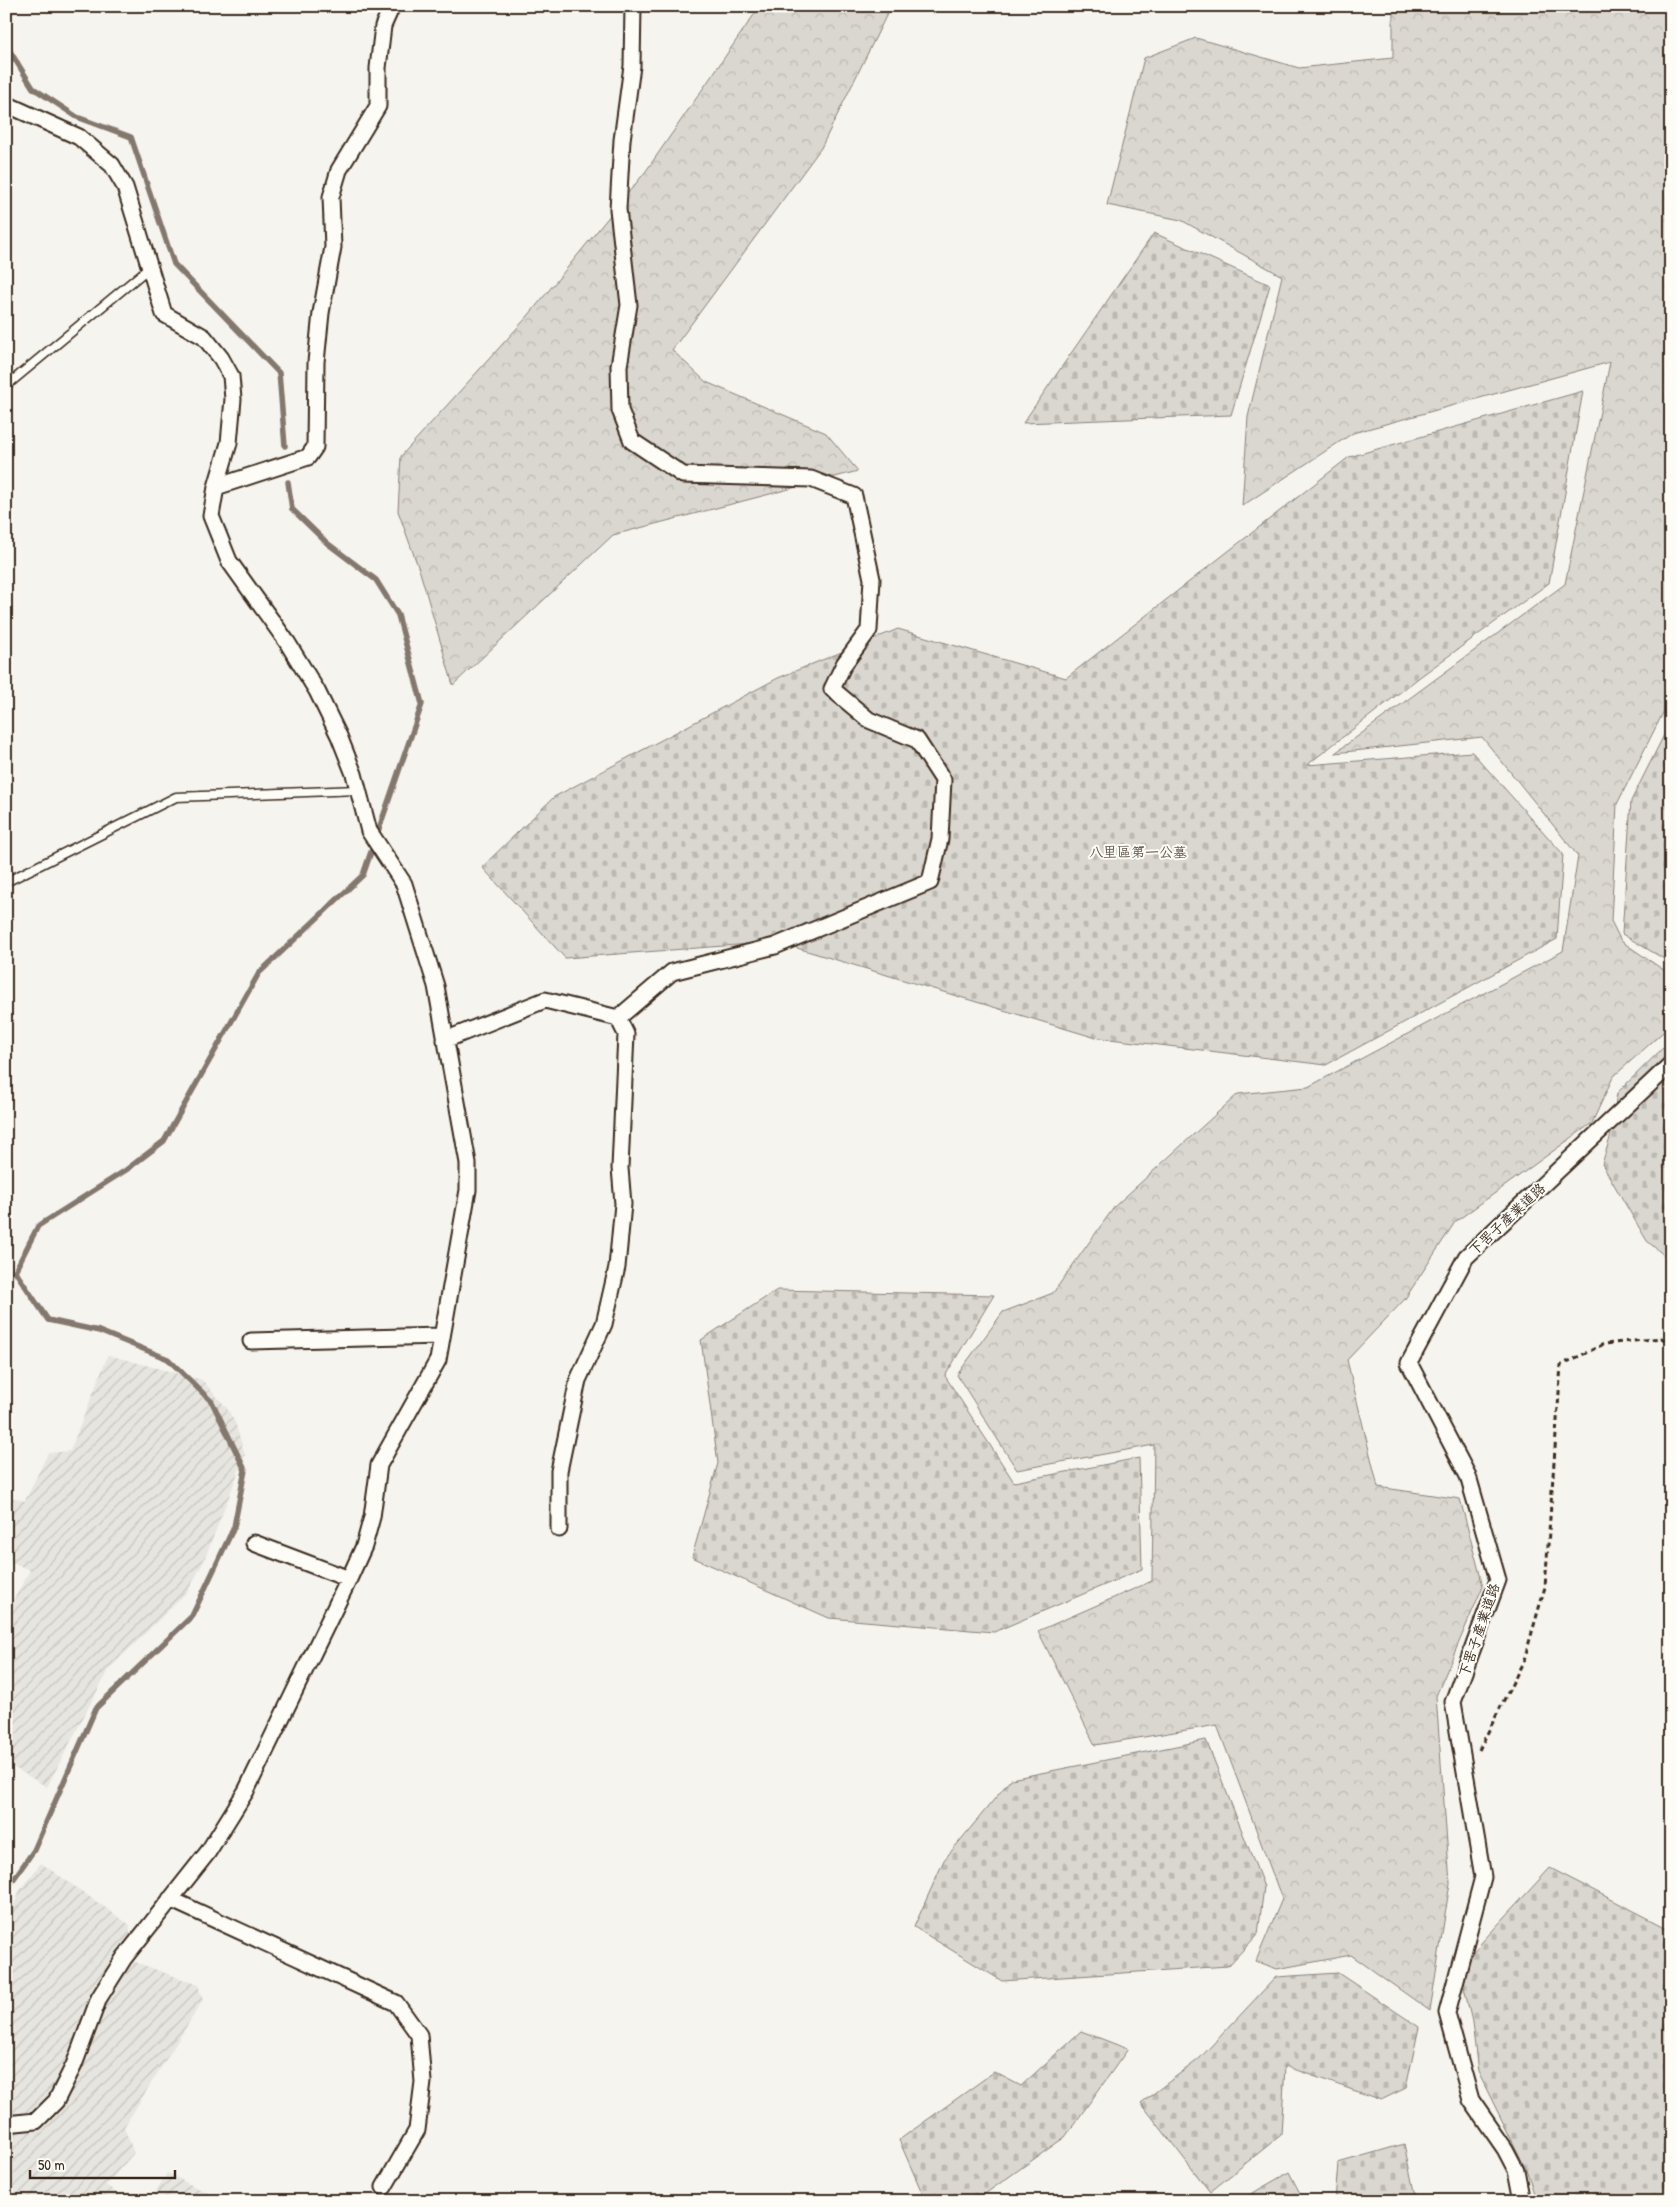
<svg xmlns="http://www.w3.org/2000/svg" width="1677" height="2207" viewBox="0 0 1677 2207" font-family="'Patrick Hand','LXGW WenKai TC',sans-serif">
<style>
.industrial{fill:url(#industrial-furrows)}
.forest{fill:url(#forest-crowns);stroke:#8a8077}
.cemetery{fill:url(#cemetery-stones);stroke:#8a8077}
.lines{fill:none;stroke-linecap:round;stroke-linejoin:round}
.stream{stroke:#84786e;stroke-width:5.5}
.service-casing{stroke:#3b2a1e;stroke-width:11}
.minor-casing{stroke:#3b2a1e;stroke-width:19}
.path{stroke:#3b2a1e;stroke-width:3;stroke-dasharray:5 4;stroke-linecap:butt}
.service{stroke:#fdfcf7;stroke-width:8}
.minor{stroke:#fdfcf7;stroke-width:15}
.labels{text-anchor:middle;stroke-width:4;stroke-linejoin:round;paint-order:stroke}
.park-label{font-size:14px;fill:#63554a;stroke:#fdfcf7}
.street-label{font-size:14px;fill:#3b2a1e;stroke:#fdfcf7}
</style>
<defs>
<pattern id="industrial-furrows" width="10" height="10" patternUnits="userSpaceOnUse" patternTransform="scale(1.25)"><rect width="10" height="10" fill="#e7e5df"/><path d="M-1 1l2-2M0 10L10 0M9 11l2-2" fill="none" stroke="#c7c5bf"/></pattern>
<pattern id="forest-crowns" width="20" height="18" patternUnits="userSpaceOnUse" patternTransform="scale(1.25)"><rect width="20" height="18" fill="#dad6d0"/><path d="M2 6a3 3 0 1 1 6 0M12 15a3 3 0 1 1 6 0" fill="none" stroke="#bcb8b2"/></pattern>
<pattern id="cemetery-stones" width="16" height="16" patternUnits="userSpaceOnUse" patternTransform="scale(1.25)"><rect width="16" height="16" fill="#dad6d0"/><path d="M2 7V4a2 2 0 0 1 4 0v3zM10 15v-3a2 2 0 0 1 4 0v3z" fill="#bcb8b2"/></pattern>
</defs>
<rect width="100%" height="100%" fill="#f5f4ee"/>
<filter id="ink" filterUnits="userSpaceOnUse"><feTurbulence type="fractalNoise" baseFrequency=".02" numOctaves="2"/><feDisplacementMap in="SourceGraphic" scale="10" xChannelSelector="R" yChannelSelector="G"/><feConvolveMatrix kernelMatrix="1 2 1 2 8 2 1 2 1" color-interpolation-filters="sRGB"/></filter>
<g filter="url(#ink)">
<!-- industrial -->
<path class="industrial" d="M108 1355 202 1380 226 1407 235 1422 245 1455 204 1561 188 1591 108 1670 47 1787 6 1763V1614L30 1570 6 1560V1496L25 1501 48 1453 70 1451Z
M41 1863 130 1925V1960L198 1985 203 2000 124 2127 134 2153 106 2185 127 2201H6V1923L20 1890Z
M167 2173 224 2201H150Z"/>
<!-- forest -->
<path class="forest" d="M760 6H891L821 148 672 350 706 382 826 433 858 471 613 535 453 685 420 572 398 511 401 456 528 316 646 171Z
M1393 6H1671V630L1665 635 1671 647V697L1617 804 1611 921 1621 941 1671 975V1025L1613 1077 1592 1123 1455 1222 1405 1299 1347 1360 1378 1487 1460 1499 1483 1586 1436 1696 1450 1883 1430 2011 1351 1955 1277 1969 1256 1961 1282 1899 1217 1725 1095 1745 1038 1631 1152 1581 1154 1445 1017 1470 957 1375 1003 1312 1053 1293 1115 1206 1238 1094 1308 1087 1563 951 1578 856 1482 737 1335 753 1565 584 1610 362 1353 433 1242 506 1248 417 1282 276 1181 220 1107 205 1144 58 1196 38 1299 68 1393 58Z"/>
<!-- cemetery -->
<path class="cemetery" d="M1154 233 1270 285 1231 415 1023 423Z
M1583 391 1549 583 1421 676 1307 765 1472 752 1563 854 1557 939 1326 1065 1093 1037 777 942 565 958 482 867 554 797 778 678 898 629 1066 678 1349 457Z
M1671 721V963L1622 934 1631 801Z
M1671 1040V1261L1647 1241 1602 1164 1610 1138 1617 1093Z
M777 1290 994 1295 945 1376 1014 1482 1139 1458 1142 1569 994 1632 829 1618 692 1557 718 1463 701 1340Z
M1206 1740 1264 1887 1258 1934 1228 1966 1002 1981 914 1927 944 1860 1011 1779Z
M1550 1868 1671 1930V2201H1537L1526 2169 1478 2072 1472 2022 1463 1983 1471 1954Z
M1338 1973 1419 2027 1406 2088 1381 2100 1285 2066 1281 2135 1210 2192 1141 2103 1199 2059 1276 1977Z
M1081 2031 1128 2049 1065 2137 975 2201H934L924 2197 899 2140 994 2072 1021 2086Z
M1404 2144 1416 2201H1335L1338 2163Z
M1289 2172 1304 2201H1239Z"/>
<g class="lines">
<!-- stream -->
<path class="stream" d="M6 24 9 6
M6 45 33 88 77 117 131 137 174 264 279 373 285 446
M6 1890 34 1850 96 1708 192 1616 234 1527 245 1470 212 1402 168 1359 99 1331 48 1320 15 1271 38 1226 126 1170 164 1141 259 973 363 875 422 704 398 615 376 580 327 543 292 509 288 482"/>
<defs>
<path id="service" d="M6 386 150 267
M6 882 176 797 358 790"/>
<path id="minor" d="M6 104 79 137 112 165 125 187 164 314 204 337 221 358 231 376 233 399 229 443 216 487 211 516 229 561 287 642 317 691 339 736 354 774 369 831 404 884 436 986 468 1163V1190L438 1360 379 1465 372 1517 364 1546 349 1579 246 1791 208 1852 124 1958 99 1998 74 2065 56 2101 36 2121 6 2124
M216 487 308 457 315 447 316 362 321 313 333 247 331 197 339 170 378 106V68L383 26 392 6
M618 1018 672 972 775 946 930 882 940 839 943 780 917 740 869 720 832 689 844 664 869 630 872 579 854 496 811 479 683 475 632 441 620 410 619 366 629 305 618 209 622 140 632 66 633 6
M445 1040 545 1000 618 1018 626 1034 620 1168 623 1204 617 1267 604 1324 578 1380 559 1471V1529
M251 1341 441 1336
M254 1543 349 1579
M170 1899 396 2003 419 2035 423 2082 417 2130 384 2187
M1522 2201 1516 2170 1505 2149 1471 2100 1447 2013 1483 1877 1453 1702 1498 1580 1468 1476 1409 1363 1466 1257 1671 1064"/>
</defs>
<!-- service casing -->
<use href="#service" class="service-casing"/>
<!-- minor casing -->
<use href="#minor" class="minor-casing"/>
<!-- path -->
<path class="path" d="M1479 1750 1524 1660 1545 1587 1561 1365 1604 1344 1662 1338 1671 1346"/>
<!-- service -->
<use href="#service" class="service"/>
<!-- minor -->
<use href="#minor" class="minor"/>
</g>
</g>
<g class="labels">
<!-- park labels -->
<g class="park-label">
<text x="1138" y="857">八里區第一公墓</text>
</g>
<!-- street labels -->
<g class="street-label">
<text transform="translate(1507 1219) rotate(-43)" y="5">下罟子產業道路</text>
<text transform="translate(1479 1630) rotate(-71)" y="5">下罟子產業道路</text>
</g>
</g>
<!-- margin -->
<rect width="1677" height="2207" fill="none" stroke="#fdfcf7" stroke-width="25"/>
<rect x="12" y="12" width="1652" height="2182" fill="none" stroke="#3b2a1e" stroke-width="2" filter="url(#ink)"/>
<!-- scale -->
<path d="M30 2170v8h145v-8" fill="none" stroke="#3b2a1e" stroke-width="2.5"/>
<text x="38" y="2170" font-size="15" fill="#3b2a1e" stroke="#fdfcf7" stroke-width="4" paint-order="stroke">50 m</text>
</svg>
